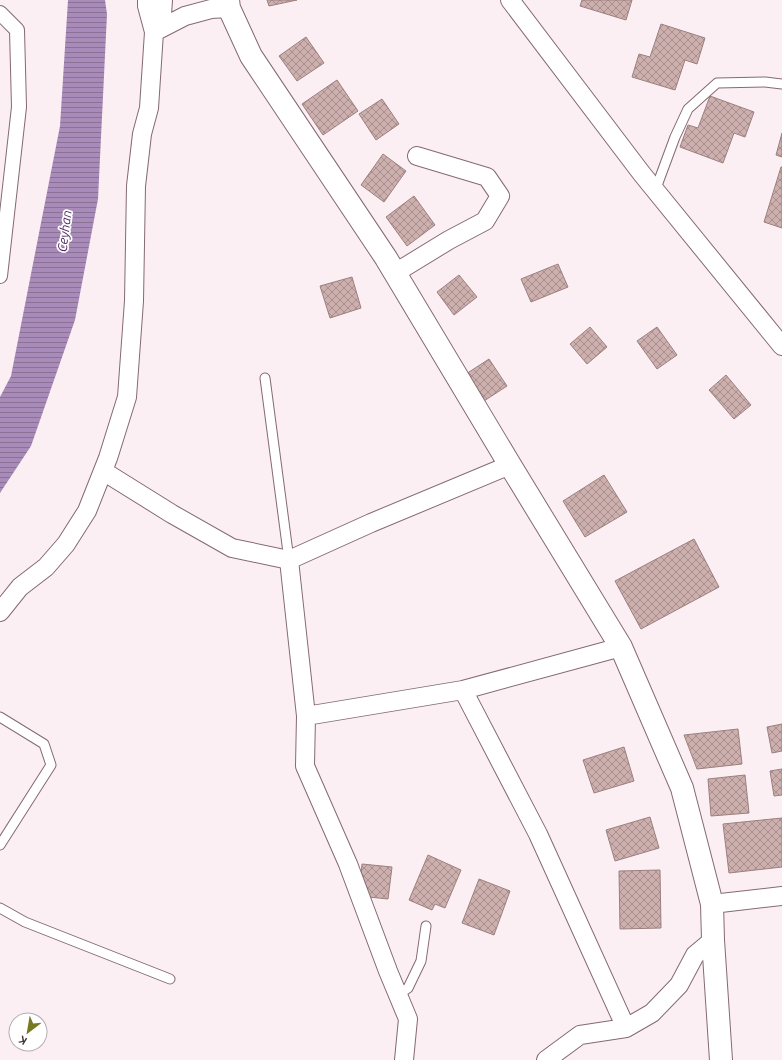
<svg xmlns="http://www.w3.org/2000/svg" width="782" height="1060" viewBox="0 0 782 1060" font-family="Ubuntu,sans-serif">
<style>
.water{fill:url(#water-rules)}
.building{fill:url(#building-cross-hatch);stroke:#9c807f}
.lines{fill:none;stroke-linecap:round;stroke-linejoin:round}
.service-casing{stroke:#846a72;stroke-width:11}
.pedestrian-casing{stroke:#846a72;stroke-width:16}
.minor-casing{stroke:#846a72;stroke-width:20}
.secondary-casing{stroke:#846a72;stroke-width:24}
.service{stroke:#fff;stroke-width:9}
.pedestrian{stroke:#fff;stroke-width:14}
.minor{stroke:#fff;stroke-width:18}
.secondary{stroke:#fff;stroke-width:22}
.labels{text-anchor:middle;stroke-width:3.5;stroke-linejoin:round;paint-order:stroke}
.water-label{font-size:13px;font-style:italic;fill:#512a64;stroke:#fff}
</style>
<defs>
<pattern id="water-rules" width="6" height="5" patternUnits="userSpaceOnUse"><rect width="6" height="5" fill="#a88bb8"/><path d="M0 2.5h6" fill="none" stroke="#8a7297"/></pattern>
<pattern id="building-cross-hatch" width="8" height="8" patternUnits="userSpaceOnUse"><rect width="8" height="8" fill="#cdafae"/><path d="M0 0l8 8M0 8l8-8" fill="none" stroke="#a88f8f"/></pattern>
</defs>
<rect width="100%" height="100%" fill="#fbeff3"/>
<!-- water -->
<path class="water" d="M68 0H105L107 14 98 199 75 320 31 446 0 493V397L11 376 60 126Z"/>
<!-- building -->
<path class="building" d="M267 0H297L269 6Z
M582 0H632L626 20 580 6Z
M661 24 705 38 697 64 685 60 675 90 632 77 639 54 650 57Z
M306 37 324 63 297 81 279 56Z
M337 80 358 111 323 135 302 104Z
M710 96 754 112 745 137 734 133 723 163 680 147 688 125 698 128Z
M382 99 399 124 376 140 359 114Z
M782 133V157L776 155Z
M383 154 406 171 384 202 361 185Z
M781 167H782V228L764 222Z
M414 196 435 225 407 246 386 217Z
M558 264 568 287 531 302 521 279Z
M459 275 477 297 454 315 437 292Z
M352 277 361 308 330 318 320 286Z
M590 327 607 347 587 364 570 344Z
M657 327 677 355 657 369 637 341Z
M489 359 507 386 484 401 466 374Z
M726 375 751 405 734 419 709 390Z
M604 475 627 512 585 537 563 501Z
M694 539 719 587 641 629 615 581Z
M782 724V751L772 753 767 727Z
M738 729 742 764 697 769 684 735Z
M624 747 634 781 594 793 583 760Z
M782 769V795L774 796 770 771Z
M745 775 749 813 711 816 708 779Z
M650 817 659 848 615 861 606 830Z
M782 818V867L729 873 723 824Z
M428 855 461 870 445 908 435 904 432 910 409 900Z
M362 864 392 867 388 899 359 896Z
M660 870 661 928 620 929 619 871Z
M479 879 510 891 494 935 462 923Z"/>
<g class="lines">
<defs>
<path id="service" d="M655 191 675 137 688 109 717 83 765 82 782 84
M265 378 289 560
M0 717 44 744 51 765 0 845
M0 908 25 922 170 979
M398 995 408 988 421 961 426 926"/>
<path id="pedestrian" d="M0 13 17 30 19 107 0 276"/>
<path id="minor" d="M147 0V6L154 32
M510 0 642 174 782 346
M154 32 162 15 163 0
M395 273 449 240 485 221 500 196 487 177 417 156
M103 471 172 514 232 548 289 560 371 523 510 465
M289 560 306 716 305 766 348 864 388 971 408 1019 404 1060
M0 612 20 587 46 567 66 544 87 511 108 458 127 397 134 301 136 186 142 134 149 108 154 32 185 16 211 9 229 8
M463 690 538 834 626 1028
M306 716 463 690 621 647
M712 904 782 896
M546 1060 580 1035 626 1028 652 1013 679 985 695 955 713 940"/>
<path id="secondary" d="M228 0 229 8 251 56 386 258 510 465 621 647 682 788 712 904 713 940 721 1060"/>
</defs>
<!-- service casing -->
<use href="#service" class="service-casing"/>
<!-- pedestrian casing -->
<use href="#pedestrian" class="pedestrian-casing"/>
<!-- minor casing -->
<use href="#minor" class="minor-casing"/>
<!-- secondary casing -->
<use href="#secondary" class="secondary-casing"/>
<!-- service -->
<use href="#service" class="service"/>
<!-- pedestrian -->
<use href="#pedestrian" class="pedestrian"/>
<!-- minor -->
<use href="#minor" class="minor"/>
<!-- secondary -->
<use href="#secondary" class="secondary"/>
</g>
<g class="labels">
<!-- water labels -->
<g class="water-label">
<text transform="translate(64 231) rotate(-83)" y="5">Ceyhan</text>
</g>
</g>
<!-- north arrow -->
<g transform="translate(28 1032) rotate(211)"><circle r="19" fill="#ffffff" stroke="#b3afb0"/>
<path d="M0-3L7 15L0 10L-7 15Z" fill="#777a23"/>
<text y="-6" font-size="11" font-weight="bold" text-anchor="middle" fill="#42373a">K</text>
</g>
</svg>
